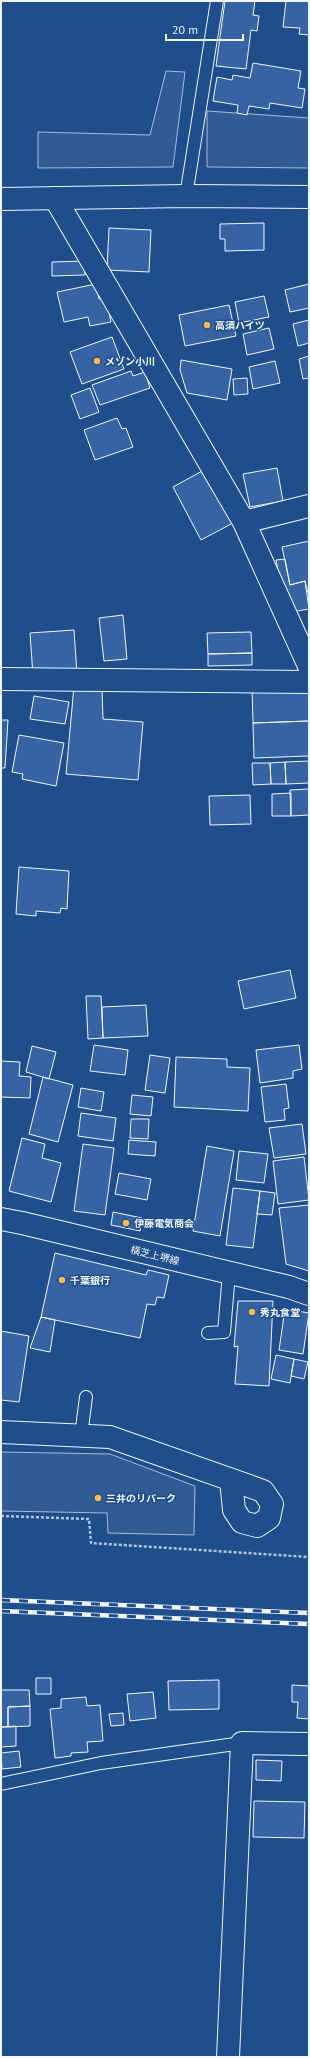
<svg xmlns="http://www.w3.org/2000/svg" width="310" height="2058" viewBox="0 0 310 2058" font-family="'PT Sans','Noto Sans JP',sans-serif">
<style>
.built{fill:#305b95;stroke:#a8bbd7}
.building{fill:#3563a3;stroke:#f2f6ff}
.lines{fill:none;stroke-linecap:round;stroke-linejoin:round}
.service-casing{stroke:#f2f6ff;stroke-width:14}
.minor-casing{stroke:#f2f6ff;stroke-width:24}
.tertiary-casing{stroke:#f2f6ff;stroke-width:24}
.primary-casing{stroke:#f2f6ff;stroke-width:24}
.path{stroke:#b3c4dc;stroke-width:2.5;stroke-dasharray:3 2;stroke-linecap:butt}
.service{stroke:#1f4e8c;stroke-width:12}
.minor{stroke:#1f4e8c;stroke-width:22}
.tertiary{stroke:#1f4e8c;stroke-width:22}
.primary{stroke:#1f4e8c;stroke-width:22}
.rail-casing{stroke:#f2f6ff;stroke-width:4.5}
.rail{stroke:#1f4e8c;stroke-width:3;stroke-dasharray:9;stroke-linecap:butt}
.poi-dot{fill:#ffb74d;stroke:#1f4e8c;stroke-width:1.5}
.labels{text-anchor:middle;stroke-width:3;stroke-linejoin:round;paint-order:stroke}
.poi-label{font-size:10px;font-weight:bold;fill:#f2f6ff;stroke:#1f4e8c;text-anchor:start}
.street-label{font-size:10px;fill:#f2f6ff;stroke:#1f4e8c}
</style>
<rect width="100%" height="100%" fill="#1f4e8c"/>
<!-- built -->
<path class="built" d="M166 71 185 72 173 167 38 168V132L150 135Z
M207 111 309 118V168L207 167Z
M1 1452 110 1454 195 1486 194 1535 108 1533 107 1513 1 1511Z"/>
<!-- building -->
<path class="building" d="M225 1H255L253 15 259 16 257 31 251 30 246 69 216 66Z
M286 1H309V35L299 34 300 28 283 27Z
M253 63 301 71 298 88 305 89 302 108 270 103 269 109 249 106 247 115 237 113 238 105 213 101 217 77 232 80 233 75 250 78Z
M264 223V250L225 251V239H220V224Z
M109 228 151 230 149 272 107 270Z
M84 261 85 275 52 276V262Z
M96 284 99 299 106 298 111 322 90 326 88 317 64 322 57 292Z
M309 284V308L290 312 285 290Z
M264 296 269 317 239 323 235 302Z
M229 305 236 336 185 346 179 315Z
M309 320V343L298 346 293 324Z
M269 328 274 349 247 355 243 334Z
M112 337 124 369 82 384 70 352Z
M309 356V378L303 379 299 359Z
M181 360 232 369 227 400 187 393 180 370Z
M275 361 280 383 253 389 249 367Z
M131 371 133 376 145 372 150 388 100 405 92 385Z
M247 378 248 394 234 395 233 379Z
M90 388 99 412 80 419 71 395Z
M117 418 122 429 126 428 133 447 95 460 84 430Z
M277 468 283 501 250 507 243 474Z
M204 470 233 523 201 540 173 487Z
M309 541V597L305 581 290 585 282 547Z
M285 559 290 585 305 581 309 609 291 612 281 586 276 560Z
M123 615 127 659 104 661 99 618Z
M74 630 77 674 33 676 30 633Z
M251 632 252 653 208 654 207 633Z
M252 653V665L208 666V654Z
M74 686 102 689 103 719 143 722 138 780 66 774Z
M309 687V721L253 723 252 688Z
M34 696 69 702 65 724 30 719Z
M1 720H8L5 768H1Z
M309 721V756L254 758 253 723Z
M19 735 64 743 56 786 22 779 23 774 12 772Z
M309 761V783L286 784 285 762Z
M285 762 286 784H271L270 763Z
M252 763H270L271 784 253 785Z
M309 789V815L291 816 290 790Z
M291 793V816H272V794Z
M250 795 251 824 210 825 209 796Z
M19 867 69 871 67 909 61 908 60 913 36 911V916L16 914Z
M290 970 296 998 244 1009 238 981Z
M86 996H101L103 1038 88 1039Z
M146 1005 148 1036 103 1038 102 1007Z
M94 1045 128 1050 125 1075 90 1071Z
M299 1045 302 1069 293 1071V1078L260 1083 256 1050Z
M32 1046 56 1052 49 1079 26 1072Z
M150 1055 170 1058 165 1093 145 1090Z
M176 1057 227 1059V1067L250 1068 248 1111 174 1107Z
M1 1061 20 1062 19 1076 31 1077 30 1098 1 1097Z
M43 1077 73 1085 58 1142 29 1134Z
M286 1084 289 1108 284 1109 285 1120 265 1122 261 1087Z
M81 1088 104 1092 101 1111 78 1107Z
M132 1095 153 1097 151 1116 130 1114Z
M81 1113 116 1118 113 1141 78 1136Z
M131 1119H149L148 1139 130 1138Z
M302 1124 306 1154 274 1158 269 1128Z
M22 1138 45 1144 42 1158 61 1163 51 1202 9 1191Z
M129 1140 156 1142 155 1156 128 1154Z
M83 1144 114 1148 105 1215 74 1211Z
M207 1146 234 1151 220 1236 193 1231Z
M239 1151 268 1154 264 1183 236 1180Z
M304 1157 309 1200 278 1204 273 1161Z
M119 1173 151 1179 147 1200 115 1194Z
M233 1188 260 1191 253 1248 226 1245Z
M260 1191 275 1193 272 1215 257 1214Z
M309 1205V1271L286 1264 279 1208Z
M113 1212 142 1218 140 1231 111 1225Z
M55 1253 146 1275 148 1270 169 1275 164 1298 157 1297 155 1305 147 1304 140 1338 41 1317Z
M238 1301H273L269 1386 235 1384 238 1346 234 1347Z
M285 1309 309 1313 303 1354 279 1350Z
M41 1317 55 1320 50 1352 30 1348Z
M1 1331 29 1336 19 1402 1 1400Z
M276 1355 294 1359 290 1383 271 1379Z
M294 1359 308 1362 304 1379 291 1376Z
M36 1678H51V1694H36Z
M219 1680V1709L169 1710 168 1681Z
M292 1685 309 1686V1719L297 1718 298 1702H292Z
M1 1690H29L30 1706 8 1707V1727H1Z
M153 1692 156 1718 130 1721 127 1694Z
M86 1697 87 1706 100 1705 103 1741 87 1742 88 1752 71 1753V1756L55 1758 50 1709 61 1708V1699Z
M30 1706V1726L8 1727V1707Z
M123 1713 124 1725 111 1726 109 1714Z
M16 1726V1746L1 1747V1727Z
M19 1751 21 1767 2 1769 1 1753Z
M256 1760 282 1761 281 1781 256 1780Z
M254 1801 305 1802 304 1838 253 1837Z"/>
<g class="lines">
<defs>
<path id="service" d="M186 196 217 1
M208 1333 224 1332 229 1273
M81 1436 86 1397
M1 1784 101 1763 242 1743"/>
<path id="minor" d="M55 198 244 522 309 666
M244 522 309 506
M1 679 309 682
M1 1432 110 1437 263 1491 272 1504 269 1518 257 1526 242 1522 234 1510 231 1480
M228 2057 242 1743 309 1744"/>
<path id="tertiary" d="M1 199 186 196 309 197"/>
<path id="primary" d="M1 1219 22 1223 289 1287 309 1294"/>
</defs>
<!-- service casing -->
<use href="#service" class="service-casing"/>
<!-- minor casing -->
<use href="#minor" class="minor-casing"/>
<!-- tertiary casing -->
<use href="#tertiary" class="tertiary-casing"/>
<!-- primary casing -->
<use href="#primary" class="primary-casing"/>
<!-- path -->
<path class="path" d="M1 1516 89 1519 91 1543 309 1557"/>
<!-- service -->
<use href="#service" class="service"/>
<!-- minor -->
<use href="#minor" class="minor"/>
<!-- tertiary -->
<use href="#tertiary" class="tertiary"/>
<!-- primary -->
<use href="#primary" class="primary"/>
<defs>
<path id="rail" d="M1 1600 309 1613
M1 1611 309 1624"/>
</defs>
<!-- rail casing -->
<use href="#rail" class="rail-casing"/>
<!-- rail -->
<use href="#rail" class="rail"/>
</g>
<!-- markers -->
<g class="poi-dot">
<circle cx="207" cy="325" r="4"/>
<circle cx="97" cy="361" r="4"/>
<circle cx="126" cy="1223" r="4"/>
<circle cx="62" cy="1280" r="4"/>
<circle cx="252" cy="1312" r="4"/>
<circle cx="98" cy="1498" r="4"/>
</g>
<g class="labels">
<!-- poi labels -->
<g class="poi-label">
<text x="215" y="329">高須ハイツ</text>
<text x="105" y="365">メゾン小川</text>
<text x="134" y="1227">伊藤電気商会</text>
<text x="70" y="1284">千葉銀行</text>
<text x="260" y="1316">秀丸食堂</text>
<text x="106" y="1502">三井のリパーク</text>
</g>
<!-- street labels -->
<g class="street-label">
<text transform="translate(155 1255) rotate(14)" y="4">横芝上堺線</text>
</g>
</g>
<!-- border -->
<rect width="310" height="2058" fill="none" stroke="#f2f6ff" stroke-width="4"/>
<!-- scale -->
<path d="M166 34v6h77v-6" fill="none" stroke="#f2f6ff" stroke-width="2"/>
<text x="172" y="34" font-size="12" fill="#f2f6ff" stroke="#1f4e8c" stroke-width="3" paint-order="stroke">20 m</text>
</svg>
